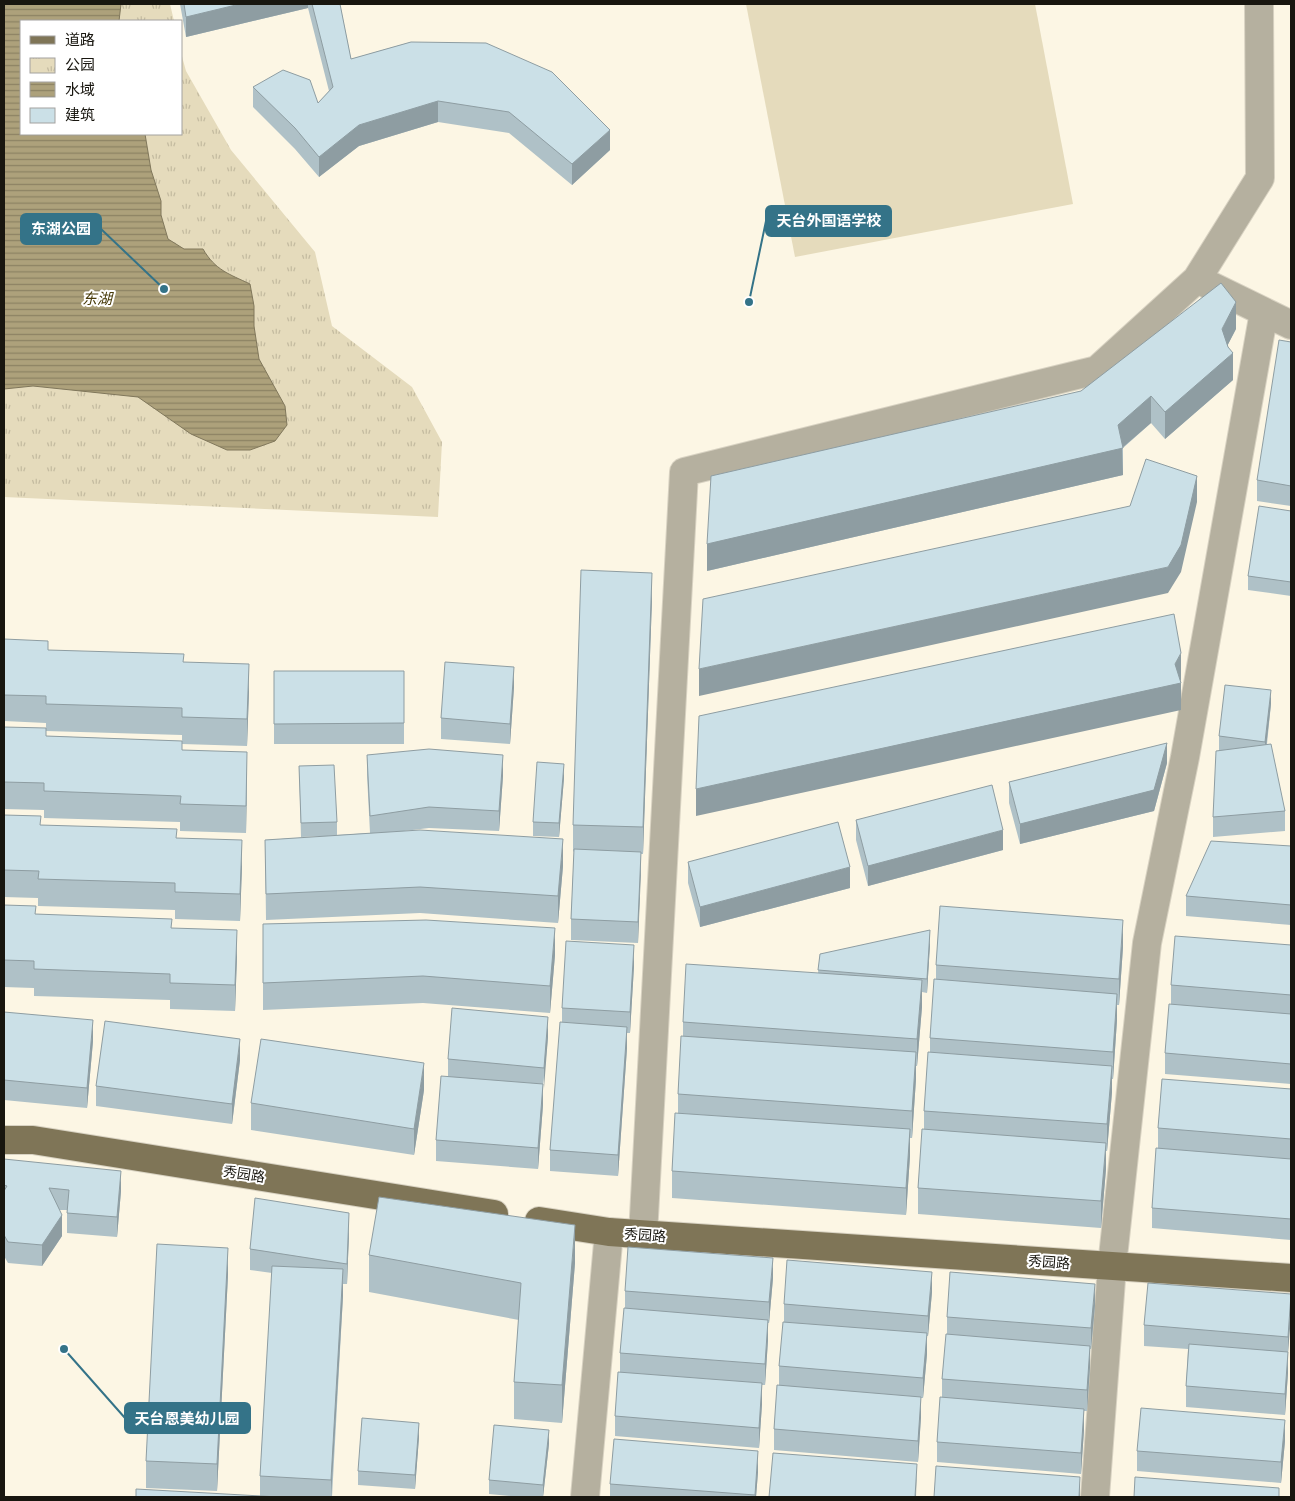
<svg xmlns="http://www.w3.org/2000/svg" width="1295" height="1501" viewBox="0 0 1295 1501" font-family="Signika,'Noto Sans SC',sans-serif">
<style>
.grass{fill:#e5dbbc}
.park{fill:url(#park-tufts)}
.water{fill:url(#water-rules);stroke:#80775b}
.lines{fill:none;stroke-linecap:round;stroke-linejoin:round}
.minor-casing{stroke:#d8d2c2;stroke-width:30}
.major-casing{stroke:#d8d2c2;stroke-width:30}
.minor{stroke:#b5b09f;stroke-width:28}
.major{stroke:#7f7557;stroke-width:28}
.wall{fill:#afc1c7;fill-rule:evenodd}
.shaded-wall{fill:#8e9da2}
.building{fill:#cbe0e7;stroke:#8e9da2}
.labels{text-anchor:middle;stroke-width:4;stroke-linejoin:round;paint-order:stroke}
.street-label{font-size:14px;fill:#18160f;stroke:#fff}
.water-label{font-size:15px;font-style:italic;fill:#483a09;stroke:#fff}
.leader{fill:none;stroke:#347388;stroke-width:2}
.callout-dot{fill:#347388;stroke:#fff;stroke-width:2}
.callout{fill:#347388;stroke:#347388;stroke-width:2}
.callout-label{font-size:15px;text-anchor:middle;font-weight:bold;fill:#fff}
</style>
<defs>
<pattern id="park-tufts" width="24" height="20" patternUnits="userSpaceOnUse" patternTransform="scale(1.25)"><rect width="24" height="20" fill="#e5dbbc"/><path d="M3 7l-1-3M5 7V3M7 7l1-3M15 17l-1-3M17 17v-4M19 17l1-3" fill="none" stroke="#c4bba0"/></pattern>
<pattern id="water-rules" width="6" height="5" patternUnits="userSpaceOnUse" patternTransform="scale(1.25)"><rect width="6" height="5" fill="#ada17b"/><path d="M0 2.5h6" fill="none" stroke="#8c8263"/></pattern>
</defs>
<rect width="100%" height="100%" fill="#fcf6e4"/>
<!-- grass -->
<path class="grass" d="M746 4H1035L1073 204 795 257Z"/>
<!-- park -->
<path class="park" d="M4 4H170L174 21H21V134H181V53L186 71 231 150 315 252 332 326 412 387 442 442 438 517 4 497Z"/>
<!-- water -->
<path class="water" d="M4 4H121L119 21H21V134H145L151 170 161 201V215L168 239 184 249H203C215 270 229 274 250 284L254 306V326L259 359 285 406 287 425 275 441 250 450H227L191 434 138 397 33 386 4 389Z"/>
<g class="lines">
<defs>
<path id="minor" d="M1197 279 1291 325
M643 1235 684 472 1097 370 1197 279 1260 178 1259 4
M585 1497 609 1232
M1095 1497 1112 1266 1147 943 1185 757 1264 312"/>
<path id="major" d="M4 1140H33L494 1214
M539 1221 609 1232 1291 1278"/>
</defs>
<!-- minor casing -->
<use href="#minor" class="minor-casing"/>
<!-- major casing -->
<use href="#major" class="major-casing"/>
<!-- minor -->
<use href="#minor" class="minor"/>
<!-- major -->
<use href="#major" class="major"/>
</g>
<!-- wall -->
<path class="wall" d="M180 4H340L351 59 411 42 610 150 572 185 509 133 438 122 359 146 319 177 295 149 253 107V87L318 103 329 91 308 8 186 37Z
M1236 329 1227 346 1233 380 1165 439 1151 423 1123 448V475L707 571 1081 391Z
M1291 342V506L1257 501V480Z
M1291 511V596L1248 590V576Z
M652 599 643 854H641L638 943 571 940V919L574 852 573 851V825Z
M4 639 48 650 184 662 249 691 247 746 182 744V750L247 778 246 833 180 831V822L44 818V810L4 809V727L46 730V723L4 721ZM46 731 182 735V741L46 736Z
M274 671H404V744H274Z
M514 687 510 744 441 739V718Z
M1271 704 1267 744 1285 811V831L1213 837V817L1221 750H1219V736Z
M367 755 503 776 499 831 429 828 404 831 563 866 558 923 420 913 266 920 265 840 330 836 301 837 299 766 337 822V835L370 833 367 775Z
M1167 763 1154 811 1020 844 1009 803V782Z
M564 778 559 837 533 836V822Z
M4 815 41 825 177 838 242 866 240 921 175 919V910L38 906V898L4 897Z
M856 820 1003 850 868 886 856 840Z
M1291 846V925L1186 916V896Z
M688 862 850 888 700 927 688 883Z
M4 905 36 914 172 928 237 956 235 1011 170 1009V1000L34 996V988L4 987Z
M263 924 555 955 550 1013 423 1003 263 1010Z
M930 944 927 993 922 992V1007L917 1066H916V1079L912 1138H910V1156L906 1215 672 1198V1171L678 1113V1094L683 1036V1022L818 973 820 954Z
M1291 945V1084L1165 1074V1053L1171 1005V985Z
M1123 947 1119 1005H1117V1020L1113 1079H1112V1092L1107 1151H1106V1169L1101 1228 918 1214V1188L924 1129V1111L930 1052V1038L936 980V965Z
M634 966 630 1033H627V1048L618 1176 550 1171V1150L562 1022V1008Z
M4 1012 93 1041 87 1108 4 1100Z
M548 1037 543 1088V1105L538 1169 436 1161V1140L448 1076V1059Z
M240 1060 232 1124 96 1106V1086Z
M1291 1089V1240L1152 1228V1208L1158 1149V1128Z
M424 1090 414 1155 251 1130V1103Z
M4 1159 121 1191 117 1237 67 1233V1210H59L62 1236 42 1266 8 1263 4 1256Z
M349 1233 347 1284H343V1296L332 1497H136L260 1496V1476L272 1273 250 1270V1249Z
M369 1255 575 1263 562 1423 514 1419V1382L519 1320 369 1292Z
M228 1275 217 1491 146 1488V1461Z
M773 1278 769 1323H768V1340L765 1385H762V1404L759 1448 615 1436V1416L620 1372V1353L625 1308V1291Z
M932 1292 928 1336H927V1354L923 1398H921V1417L918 1462 774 1450V1429L779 1385V1366L784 1322V1304Z
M1291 1294 1288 1353V1373L1285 1415 1186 1407V1386L1188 1349 1144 1346V1325Z
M1095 1305 1091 1349H1090V1367L1087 1411H1084V1430L1081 1474 937 1462V1442L942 1398V1379L947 1335V1317Z
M419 1437 415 1489 358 1485V1471Z
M1285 1441 1281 1483 1137 1471V1451Z
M549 1444 543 1497H522L489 1494V1480Z
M758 1472 756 1497H610V1484Z"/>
<!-- shaded-wall -->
<path class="shaded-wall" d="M240 4H308V8L186 37V17Z
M438 101V122L359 146 319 177V157L359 125Z
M610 130V150L572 185V164Z
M1236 302V329L1222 356V329Z
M1233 353V380L1165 439V412Z
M1151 396V423L1122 448 1123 475 707 571V544L1118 425Z
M1197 476V502L1181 572 1168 593 699 696V669L1168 567Z
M652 573V599L643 854V827Z
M1181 653V680L1179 683H1181V710L696 816V789L1175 664Z
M249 664V691L247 746V719Z
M514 667V687L510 744V724Z
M1271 690V704L1265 756V742Z
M1167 743V763L1154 811 1020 844V824Z
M247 752V778L246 833V806Z
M503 755V776L499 831V811Z
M564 764V778L559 837V823Z
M1003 830V850L868 886V866Z
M563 839V866L558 923V896Z
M242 840V866L240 921V894Z
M641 852V872L638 943V922Z
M850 867V888L700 927V907Z
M1123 920V947L1119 1005V979Z
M555 928V955L550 1013V986Z
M237 930V956L235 1011V985Z
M930 930V944L927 993V979Z
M634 945V966L630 1033V1012Z
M922 980V1007L917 1066V1039Z
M1117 994V1020L1113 1079V1052Z
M548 1017V1037L544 1088V1068Z
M93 1020V1041L87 1108V1088Z
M627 1027V1048L618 1176V1155Z
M240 1039V1060L232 1124V1104Z
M916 1052V1079L912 1138V1111Z
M424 1063V1090L414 1155V1129Z
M1112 1066V1092L1107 1151V1124Z
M543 1084V1105L538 1169V1148Z
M910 1129V1156L906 1215V1188Z
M1106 1143V1169L1101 1228V1201Z
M121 1171V1191L117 1237V1217Z
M349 1213V1233L347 1284V1264Z
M62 1215V1236L42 1266V1245Z
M575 1225V1263L562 1423V1385Z
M228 1248V1275L217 1491V1464Z
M773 1258V1278L769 1323V1302Z
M343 1269V1296L331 1497V1480Z
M932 1272V1292L928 1336V1316Z
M1095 1284V1305L1091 1349V1328Z
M1291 1295V1316L1288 1353V1373L1285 1415V1394L1288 1356V1337Z
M768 1320V1340L765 1385V1364Z
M927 1333V1354L923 1398V1378Z
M1090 1346V1367L1087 1411V1390Z
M762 1383V1404L759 1448V1428Z
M921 1397V1417L918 1462V1441Z
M1084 1409V1430L1081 1474V1453Z
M1285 1420V1441L1281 1483V1462Z
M419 1423V1437L415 1489V1475Z
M549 1430V1444L543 1497V1485Z
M758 1451V1472L756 1497H755Z
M917 1464 916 1497H915Z
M1080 1477V1497H1079Z"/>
<!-- building -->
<path class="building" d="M184 4H240L186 17Z
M312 4H340L351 59 411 42 486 43 552 72 610 130 572 164 509 112 438 101 359 125 319 157 295 128 253 87 283 70 310 80 318 103 333 87Z
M1221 283 1236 302 1222 329 1228 347 1233 353 1165 412 1151 396 1118 425 1123 448 707 544 711 476 1081 391Z
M1279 340 1291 342V486L1257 480Z
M1146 459 1197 476 1181 545 1168 567 699 669 703 599 1130 506Z
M1259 506 1291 511V582L1248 576Z
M581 570 652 573 643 827 573 825Z
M1174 614 1181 653 1175 664 1181 683 696 789 699 716Z
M4 639 48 641V650L184 654 183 662 249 664 247 719 182 717V708L46 704V696L4 695Z
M445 662 514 667 510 724 441 718Z
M274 671H404V723L274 724Z
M1225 685 1271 690 1265 742 1219 736Z
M4 727 46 728V736L182 741V750L247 752 246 806 180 804 181 796 44 791V783L4 782Z
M1167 743 1154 790 1020 824 1009 782Z
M1271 744 1285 811 1213 817 1216 751Z
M429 749 503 755 499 811 429 807 370 816 367 755Z
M537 762 564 764 559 823 533 822Z
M334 765 337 822 301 823 299 766Z
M992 785 1003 830 868 866 856 820Z
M4 815 41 816 40 825 177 829 176 838 242 840 240 894 175 892V883L38 879 39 871 4 870Z
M838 822 850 867 700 907 688 862Z
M420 830 563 839 558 896 420 887 266 894 265 840Z
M1211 841 1291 846V905L1186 896Z
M574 849 641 852 638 922 571 919Z
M4 905 36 906 35 914 172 919 171 928 237 930 235 985 170 983V974L34 969V961L4 960Z
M940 906 1123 920 1119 979 936 965Z
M426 920 555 928 550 986 423 976 263 983V924Z
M930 930 927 979 818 970 820 954Z
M1175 936 1291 945V995L1171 985Z
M566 941 634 945 630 1012 562 1008Z
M686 964 922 980 917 1039 683 1022Z
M934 979 1117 994 1113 1052 930 1038Z
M1169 1004 1291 1014V1064L1165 1053Z
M452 1008 548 1017 544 1068 448 1059Z
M4 1012 93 1020 87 1088 4 1080Z
M105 1021 240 1039 232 1104 96 1086Z
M560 1022 627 1027 618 1155 550 1150Z
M681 1036 916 1052 912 1111 678 1094Z
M261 1039 424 1063 414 1129 251 1103Z
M928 1052 1112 1066 1107 1124 924 1111Z
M441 1076 543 1084 538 1148 436 1140Z
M1162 1079 1291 1089V1139L1158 1128Z
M675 1113 910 1129 906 1188 672 1171Z
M922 1129 1106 1143 1101 1201 918 1188Z
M1156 1148 1291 1159V1219L1152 1208Z
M4 1159 121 1171 117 1217 67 1213 69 1190 49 1188 62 1215 42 1245 8 1242 4 1235V1191L7 1186 4 1185Z
M379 1197 575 1225 562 1385 514 1382 521 1283 369 1255Z
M255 1198 349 1213 347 1264 250 1249Z
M157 1244 228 1248 217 1464 146 1461Z
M628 1247 773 1258 769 1302 625 1291Z
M787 1260 932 1272 928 1316 784 1304Z
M272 1266 343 1269 331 1480 260 1476Z
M950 1272 1095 1284 1091 1328 947 1317Z
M1148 1283 1291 1294 1288 1337 1144 1325Z
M624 1308 768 1320 765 1364 620 1353Z
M783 1322 927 1333 923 1378 779 1366Z
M946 1334 1090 1346 1087 1390 942 1379Z
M1189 1344 1288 1352 1285 1394 1186 1386Z
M618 1372 762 1383 759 1428 615 1416Z
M777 1385 921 1397 918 1441 774 1429Z
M940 1397 1084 1409 1081 1453 937 1442Z
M1141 1408 1285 1420 1281 1462 1137 1451Z
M362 1418 419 1423 415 1475 358 1471Z
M494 1425 549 1430 543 1485 489 1480Z
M614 1439 758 1451 755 1495 610 1484Z
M773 1453 917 1464 915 1497H769Z
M936 1466 1080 1477 1079 1497H934Z
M1135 1477 1279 1488V1497H1134Z
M136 1489 279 1497H136Z"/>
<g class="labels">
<!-- street labels -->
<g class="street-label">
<text transform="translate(244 1174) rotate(9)" y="5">秀园路</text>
<text transform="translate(645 1235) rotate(4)" y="5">秀园路</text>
<text transform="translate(1049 1262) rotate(4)" y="5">秀园路</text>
</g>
<!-- water labels -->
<g class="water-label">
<text x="97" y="304">东湖</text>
</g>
</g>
<!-- callouts -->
<path class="leader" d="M749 302L766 221M164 289L101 229M64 1349L125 1418"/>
<g class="callout-dot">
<circle cx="749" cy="302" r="5"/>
<circle cx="164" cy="289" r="5"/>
<circle cx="64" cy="1349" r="5"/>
</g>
<g class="callout">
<rect x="766" y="206" width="125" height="30" rx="5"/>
<rect x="21" y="214" width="80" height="30" rx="5"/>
<rect x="125" y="1403" width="125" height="30" rx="5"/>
</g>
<g class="callout-label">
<text x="829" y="226">天台外国语学校</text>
<text x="61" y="234">东湖公园</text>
<text x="187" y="1424">天台恩美幼儿园</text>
</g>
<!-- border -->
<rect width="1295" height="1501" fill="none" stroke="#18160f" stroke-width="10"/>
<!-- legend -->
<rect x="20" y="20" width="162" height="115" fill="#ffffff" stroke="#a3a29f"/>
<rect x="30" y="36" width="25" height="8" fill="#7f7557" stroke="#a3a29f"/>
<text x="65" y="45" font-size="15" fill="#18160f">道路</text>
<rect x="30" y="58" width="25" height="15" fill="url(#park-tufts)" stroke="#a3a29f"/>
<text x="65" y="70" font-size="15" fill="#18160f">公园</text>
<rect x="30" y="82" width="25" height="15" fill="url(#water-rules)" stroke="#a3a29f"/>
<text x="65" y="95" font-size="15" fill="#18160f">水域</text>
<rect x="30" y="108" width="25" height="15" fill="#cbe0e7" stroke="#a3a29f"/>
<text x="65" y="120" font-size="15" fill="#18160f">建筑</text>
</svg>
